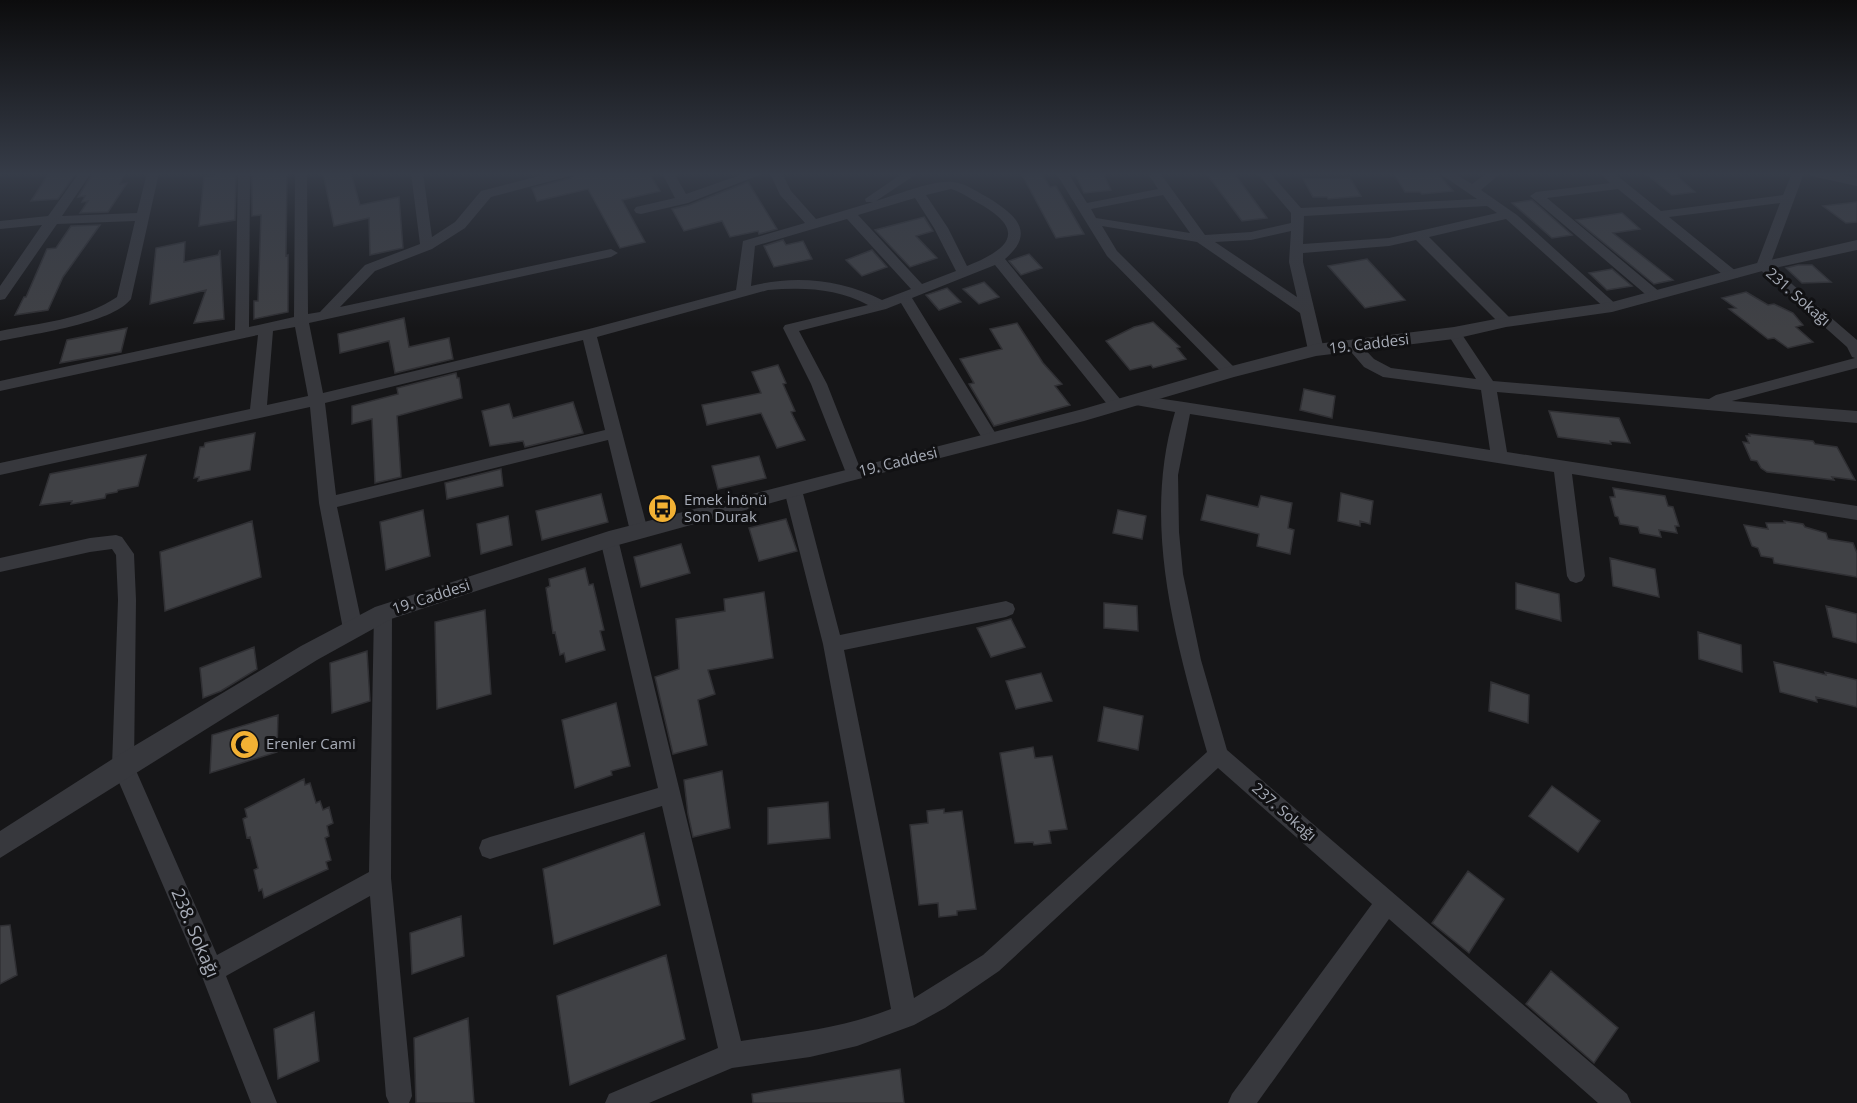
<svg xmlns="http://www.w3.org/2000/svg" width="1857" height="1103" viewBox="0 0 1857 1103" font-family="'Open Sans',sans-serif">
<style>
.building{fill:#404145;stroke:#303034;stroke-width:1.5}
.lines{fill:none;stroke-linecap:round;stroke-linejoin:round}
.minor{fill:#37383d;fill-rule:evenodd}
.tertiary{fill:#37383d;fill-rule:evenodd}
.labels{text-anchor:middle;stroke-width:6;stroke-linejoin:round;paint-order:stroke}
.street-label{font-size:15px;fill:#a8adb8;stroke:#111113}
.poi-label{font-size:15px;fill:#a8adb8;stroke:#111113;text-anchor:start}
.near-street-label{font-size:18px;fill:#a8adb8;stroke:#111113}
</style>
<rect width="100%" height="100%" fill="#161618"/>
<!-- building -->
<path class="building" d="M49 173H76L58 199 31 201Z
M93 173H125L120 184 127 183 108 212 80 213 88 201 82 202 85 196 78 197Z
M230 173H236L235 220 199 226 204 177Z
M252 173H287L286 256 288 255V312L254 319V301H258L261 215 252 216Z
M323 173H351L360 205 399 197 403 248 370 255 369 218 334 226Z
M574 173H649L660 191 622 200 645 242 620 248 588 189 537 201 532 188 571 178Z
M1021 173H1041L1050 187 1056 186 1084 234 1056 238Z
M1075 173H1103L1111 190 1084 193Z
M1206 173H1234L1267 218 1242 221Z
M1428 173H1437L1453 191 1422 194 1420 192H1405L1394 174Z
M1645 173H1674L1695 192 1672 195Z
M1350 178 1361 196 1328 199 1327 197H1313L1303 179Z
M748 182 777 229 759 234 758 231 730 237 722 221 684 231 672 209 689 205Z
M1532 200 1572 235 1552 238 1512 203Z
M1857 202V222L1846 223 1823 206Z
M1622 213 1640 229 1613 233 1673 280 1654 284 1576 220Z
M924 217 933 231 916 236 937 258 910 267 875 230Z
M100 225 63 277 48 310 15 315 24 297H26L47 249 56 248 71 226Z
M783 240 786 245 803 241 812 259 774 267 764 246Z
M185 242 184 262 218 255 220 250 224 319 194 323 206 290 150 304 156 248Z
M872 250 887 267 862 276 846 260Z
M1029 254 1042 268 1021 275 1009 261Z
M1367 259 1405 300 1365 308 1328 266Z
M1798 265H1812L1831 282 1802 283 1786 268Z
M1612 269 1632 286 1607 290 1589 273Z
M984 282 999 297 979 304 963 289Z
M947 288 961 302 939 310 926 295Z
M1746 292 1768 305 1774 304 1793 313 1803 325 1796 327 1813 342 1788 348 1774 338 1768 339 1729 309 1736 308 1722 298Z
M404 318 409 347 449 338 453 359 395 373 389 341 340 353 338 334Z
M1153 322 1180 347 1177 348 1186 359 1153 368 1151 365 1130 370 1106 341 1134 327Z
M1017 323 1043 363 1062 384 1055 386 1070 405 994 426 969 384 974 383 960 359 1002 349 990 329Z
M127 328 121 352 60 363 67 340Z
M778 365 786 383 783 384 795 411 791 412 805 440 777 448 761 413 707 425 702 405 761 393 752 372Z
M456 373 457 378H459L462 398 397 416 401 477 375 483 372 419 352 424V406L398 394 397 388Z
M1304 389 1335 396 1332 418 1300 410Z
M573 402 583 433 525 447 523 441 490 446 482 411 509 404 513 418Z
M1549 411 1619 418 1630 443 1610 441 1611 444 1558 437Z
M255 433 250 470 198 481 199 477 194 478 200 447H204L205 443Z
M1749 434 1813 441 1815 444 1837 447 1855 480 1832 477 1834 480 1767 472 1761 468 1757 461 1751 460 1743 442 1749 443 1746 436H1750Z
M146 455 138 486 118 490 117 492 106 494 105 498 71 504 72 501 40 505 50 474Z
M759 456 766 478 718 489 712 466Z
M501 469 503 486 447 499 445 483Z
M1613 488 1665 496 1668 506 1673 507 1679 526H1675L1677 533 1659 530 1661 537 1640 533 1638 527 1620 524 1618 517 1615 516 1610 497H1615Z
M1341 493 1373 501 1370 524 1360 521V526L1338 521Z
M601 494 608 522 542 540 536 511Z
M1207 495 1258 507 1261 496 1292 503 1288 528 1294 530 1290 554 1257 546 1259 534 1201 520Z
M423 510 430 556 386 570 380 522Z
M1118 510 1146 516 1142 539 1113 533Z
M508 516 512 545 481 554 477 524Z
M786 519 797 551 759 561 749 528Z
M252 521 261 577 165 611 160 552Z
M1784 521 1803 524 1805 527 1826 533 1828 539 1853 543 1857 553V577L1774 563 1773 558 1761 556 1758 548 1752 546 1744 525 1768 529 1766 523H1785Z
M681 544 690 573 641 587 634 557Z
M1610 558 1655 569 1659 597 1613 586Z
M585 568 589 585 593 584 604 630 600 631 605 650 566 662 564 653 560 655 555 632 553 633 546 588 550 586 549 579Z
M1516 583 1559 594 1561 621 1516 609Z
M764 592 773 658 708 670 715 694 698 700 707 745 673 754 655 677 679 669 676 619 725 611 724 599Z
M1104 603 1137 606 1138 631 1104 628Z
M1826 606 1857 614V643L1833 637Z
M485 610 491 694 437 709 435 622Z
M1011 619 1025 647 991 657 977 628Z
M1698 632 1741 645 1742 672 1699 659Z
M254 647 257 669 221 691 203 698 200 668Z
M367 651 370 701 332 713 330 663Z
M1774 662 1826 675 1825 672 1857 680V707L1816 697 1817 702 1780 692Z
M1041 673 1052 701 1016 709 1006 681Z
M1491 682 1529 695 1528 723 1489 711Z
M616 703 630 766 611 771 612 775 575 788 562 720Z
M1104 707 1143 716 1138 750 1098 741Z
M278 715 277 752 210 773 212 735Z
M1033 747 1035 758 1052 756 1067 829 1049 831 1051 843 1034 845 1033 842 1015 843 1000 753Z
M722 771 730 828 693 837 688 814 684 780Z
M304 779 305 785 310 783 316 803 320 801 323 810 329 807 333 823 327 826 329 836 325 838 331 860 326 862 328 869 264 898 262 889 259 891 254 870 258 868 250 837 247 838 243 819 247 817 245 809Z
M1552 786 1600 821 1578 852 1529 816Z
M828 802 830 838 768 844V808Z
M944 809V813L962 811 976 909 957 911V915L939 917 938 903 919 905 910 825 928 823 927 811Z
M644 833 660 905 554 944 543 869Z
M1468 871 1504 899 1469 953 1432 923Z
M461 916 464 956 412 974 410 933Z
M10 925 17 975 0 984V926Z
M666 955 685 1039 570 1085 557 996Z
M1551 971 1618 1028 1594 1063 1526 1004Z
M314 1012 319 1061 278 1079 274 1029Z
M468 1018 474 1103H416L414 1038Z
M900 1069 904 1103H753L752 1094Z"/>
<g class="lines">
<!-- minor -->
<path class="minor" d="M79 173H91L62 216 137 213 147 173H159L131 299C111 324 32 334 0 341V331C39 323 83 320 117 297L135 221 57 224 5 299 0 300V286L42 225 0 229V221L48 216Z
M238 173H250L249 327 294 317 295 173H307L308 314 320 312 365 265 420 244 411 173H423L432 237 455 222 481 191 551 173H572L570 176 491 197 465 228 432 249 375 271 340 307 611 249 618 253 611 257 309 323 323 393 589 329 736 290 743 241 805 223 780 195 770 173H782L791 191 816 219 873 202H866L865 199 903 173H918L876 201C897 195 932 180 953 182 965 183 976 191 987 197 1015 214 1037 232 1005 259L1125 405 1123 409H1111L995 265 912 298 999 439 997 443H985L901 303 886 309 799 331 827 384 862 473 860 477H848L846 473 811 384 783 328 785 325 868 305C837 288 803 287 768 290L597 337 648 531 645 536 639 538 633 536 630 531 608 440 337 507 363 629 360 635 353 637 346 635 343 629 319 503 310 407 0 475V463L250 409 258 335 0 391V381L235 330ZM951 189C962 192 970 199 980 204 1029 232 1007 250 967 266L948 228 926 195ZM915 198 934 228 956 271 922 284 858 215ZM847 219 911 289 882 300C841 279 794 275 751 286L755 246ZM295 327 308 396 267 405 273 331ZM583 340 605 430 336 495 325 403Z
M662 173H674L686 194 746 173H764L688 203 641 214 636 213 634 210 636 207 675 198Z
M1056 173H1068L1087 203 1158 189 1149 175 1160 173 1205 235 1251 232 1291 223V213L1257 173H1270L1301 208 1477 199 1439 173H1454L1472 184 1487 173H1501L1481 190 1517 215 1619 307 1617 310H1607L1506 219 1429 237 1511 319 1513 322 1511 325H1501L1416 240 1389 246 1303 253V262L1324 350 1316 355 1308 350 1300 313 1197 242 1102 226 1117 251 1235 368 1238 372 1230 377 1225 376 1107 256ZM1163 195 1190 233 1096 218 1091 209ZM1487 206 1497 213 1389 238 1303 244 1304 216ZM1291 231 1289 262 1297 297 1215 242 1251 240Z
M1600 173H1614L1661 211 1783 195 1792 173H1804L1770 265 1857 340V368L1732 401 1857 411V423L1497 392 1507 452 1857 506V520L1572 474 1585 576 1582 581 1576 583 1570 581 1567 576 1554 472 1190 414 1178 475 1179 532 1183 574 1201 660 1227 750 1627 1094 1631 1103H1598L1389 919 1257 1103H1228L1232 1094 1372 904 1218 768 999 971 945 1008 914 1025 857 1046 810 1057 732 1068 649 1103H605L609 1094 718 1048 662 806 490 859 482 856 479 848 482 840 490 837 658 788 600 539 603 534 609 532 615 534 618 539 741 1041C793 1033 843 1028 891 1009L823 644 784 490 787 486 793 484 799 486 802 490 840 635 1006 601 1013 604 1015 609 1013 614 1006 617 844 650 914 998 983 955 1207 752C1176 642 1141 525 1175 412L1130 404 1128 400 1130 396 1136 395 1184 402 1490 450 1481 390 1383 377 1364 367 1346 346 1349 343H1359L1374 359 1391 368 1476 379 1447 333 1454 328 1459 330 1493 381 1709 399 1716 395 1855 358 1852 357 1847 347 1756 266 1780 203 1669 217 1737 272 1739 275 1737 278H1727L1618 189 1547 198 1661 293 1663 296 1656 300 1651 299 1530 196 1536 192 1610 183Z
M1809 173H1833L1857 178V186L1811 176Z
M116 535 122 537 134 554 136 600 134 766 217 955 369 872 374 613 376 608 383 605 390 608 392 613 391 878 412 1096 409 1103H389L386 1096 370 896 226 976 277 1103H251L201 974 112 766 118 600 116 555 112 549 90 552 0 572V558L90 538Z"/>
<!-- tertiary -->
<path class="tertiary" d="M1857 240V250L1766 270 1612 312 1506 327 1454 339 1316 356 1234 377 1084 421 847 482 611 547 391 619 317 660 0 858V831L114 758 301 646 375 607 609 531 1083 409 1224 368 1316 344 1454 327 1506 317 1612 302 1757 263Z"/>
</g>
<!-- sky -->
<linearGradient id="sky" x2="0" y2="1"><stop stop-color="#0c0c0d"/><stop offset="0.53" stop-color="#363c48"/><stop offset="1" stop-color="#363c48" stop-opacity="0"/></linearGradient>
<rect width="1857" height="328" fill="url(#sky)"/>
<!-- icons -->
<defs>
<symbol id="bus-disc" viewBox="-11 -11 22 22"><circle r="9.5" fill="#f2b134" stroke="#111113"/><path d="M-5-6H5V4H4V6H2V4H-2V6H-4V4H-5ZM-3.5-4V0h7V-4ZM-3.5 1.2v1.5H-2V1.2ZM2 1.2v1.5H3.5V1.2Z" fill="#111"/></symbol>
<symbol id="mosque-disc" viewBox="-11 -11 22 22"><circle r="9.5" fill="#f2b134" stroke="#111113"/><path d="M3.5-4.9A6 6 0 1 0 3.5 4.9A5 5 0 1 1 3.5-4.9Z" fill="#111"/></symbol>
</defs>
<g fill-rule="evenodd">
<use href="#bus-disc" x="646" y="492" width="33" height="33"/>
<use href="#mosque-disc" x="228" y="728" width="33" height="33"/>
</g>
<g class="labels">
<!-- street labels -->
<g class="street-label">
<text transform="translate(1798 297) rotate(41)" y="5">231. Sokağı</text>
<text transform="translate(1369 344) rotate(-7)" y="5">19. Caddesi</text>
<text transform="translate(898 462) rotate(-14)" y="5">19. Caddesi</text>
<text transform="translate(431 597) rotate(-18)" y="5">19. Caddesi</text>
<text transform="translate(1284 812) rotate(41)" y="5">237. Sokağı</text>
</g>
<!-- poi labels -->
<g class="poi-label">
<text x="684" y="505">Emek İnönü<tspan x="684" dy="17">Son Durak</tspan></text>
<text x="266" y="749">Erenler Cami</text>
</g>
<!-- near-street labels -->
<g class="near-street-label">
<text transform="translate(195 933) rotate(67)" y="6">238. Sokağı</text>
</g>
</g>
</svg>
